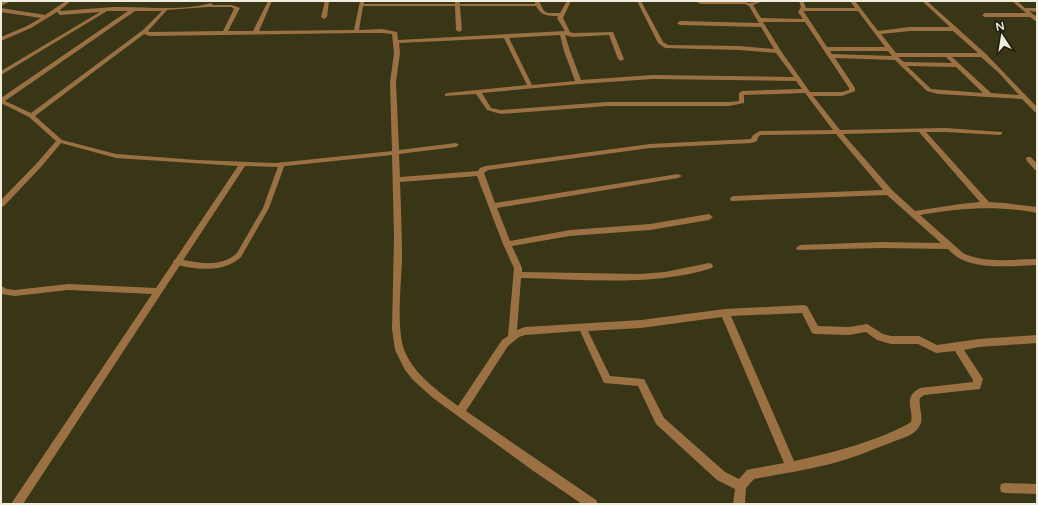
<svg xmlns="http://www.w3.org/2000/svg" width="1038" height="505" viewBox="0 0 1038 505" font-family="'Varela Round',sans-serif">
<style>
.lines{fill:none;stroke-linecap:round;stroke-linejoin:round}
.service{fill:#9b7143;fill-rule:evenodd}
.minor{fill:#9b7143;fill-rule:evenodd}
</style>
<rect width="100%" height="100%" fill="#393517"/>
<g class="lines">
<!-- service -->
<path class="service" d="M282 162 285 164 269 208 241 257C224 273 196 270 174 264L173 262 174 260 177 259C198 262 219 269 237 253L263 208 279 164Z"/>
<!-- minor -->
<path class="minor" d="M5 1H11L1 6V3Z
M66 1H71L60 10 61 11C79 10 96 8 113 7 145 6 180 12 211 3L213 5H232L240 8 228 31H253L268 1H272L259 31 354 30 360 1H364V4H455V1H459L460 4H535V1H539L544 11 548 13H560L567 1H571L563 18 570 32 573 33 613 32 624 59 621 61 618 59 609 35 572 37 565 35 570 51 581 80 653 75 794 77 776 53 739 50 665 48 658 43 637 1H641L663 42 668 45 739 46 774 49 761 27 680 25 677 23 680 21 759 23 749 6 745 4H701L694 1 746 2 749 3 763 1 753 5 761 18 803 19 798 12 801 7 799 1H803L806 8H855L850 1H855L878 31 910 27H950L922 1H927L986 54 1037 107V113L1035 112 1022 99 938 94 927 91 895 60 835 58 855 88V91L842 96H813L840 130 945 128 1002 132V134L1000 135 945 132H926L989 202 1005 203 1037 207V213C996 205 961 208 920 215L963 253C985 264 1013 259 1037 259V265C1014 266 977 270 957 257 954 255 951 252 948 249L881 248 797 250 796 248 800 245 881 242 941 243 887 195 731 201 730 199 731 197 734 196 883 190 836 134 761 135 758 137 757 141 752 143 650 148 488 170 484 173 495 203 678 174 682 176 678 178 497 208 510 241 570 230 650 224 709 214 713 217 709 220 650 230 570 236 512 246 522 268V272L640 274 665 272 709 263 712 264 713 266 712 268C653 287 582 279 521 278L517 330 525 327 641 320 725 309 804 305 807 306 818 326 849 327 867 324 883 334 891 336H919L937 345 979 339 1037 335V343L979 347 964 350 983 379 980 389 924 395 920 398C918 408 925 418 919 427 914 436 899 439 890 443 869 451 848 460 826 465 803 471 778 474 754 479L746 488 745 504H733L735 489 717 480 656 424 638 386 604 383 580 331 525 335 519 337 508 346 466 411 596 500 598 504H582L532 470 433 398 413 380 405 370 395 350 392 329 394 237 392 155 276 167 245 166 23 504H11L152 294 68 290 15 296 1 294V286L7 289 15 290 68 284 156 288 238 166 116 158 61 143 41 167 4 206 1 207V200L37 163 56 141 29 117 1 103V98L128 11H107L1 75V71L100 12 60 15 57 12 31 28 1 41V37L27 26 41 18 1 12V8L45 15ZM363 6H455L456 30 459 32 462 30 460 6H536C541 16 548 16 558 16L557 18 565 31 398 40 397 32 382 29 359 30ZM207 7H231L234 9 223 31 150 32 148 31 167 10ZM135 11H162L143 30 31 113 5 101ZM804 11H858L885 47H827L804 12ZM763 22H805L849 88V90L842 92H810L781 51ZM910 31H953L978 53H896L881 34ZM358 33H382L392 34 394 53 390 82 392 151 276 163 197 160 116 154 62 140 35 116 144 34 150 36ZM560 35 564 51 575 81 532 85 509 38ZM504 38 527 85 447 93 445 94V96L476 94 487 110 501 114 607 106H729L744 103V95L805 93 833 130 760 131 753 135 751 139 650 144 486 166 480 168 478 171 400 177 399 154 456 147 459 145 456 143 399 150 396 82 400 53 399 43ZM830 51H888L892 56 832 54ZM898 57H946L952 63 904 62ZM952 57H981L999 73 1019 95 991 93ZM907 66 956 67 983 93 931 89ZM653 79 796 81 802 89 742 91 739 93V101L729 102H607L501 110 491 108 482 93 579 84ZM919 132 980 202 960 204 915 211 892 190 843 134ZM477 176 503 244 514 268 508 336 502 340 458 406C439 392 415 375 405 352 396 332 401 285 402 261 402 235 401 209 400 182ZM802 313 812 333 815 334 849 335 866 332 877 340 891 344H918L936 353 955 351 973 380V382L920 388C902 398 914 407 911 422 900 429 889 433 877 438 850 448 823 455 794 461L731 316ZM722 317 784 463 751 469 747 470 739 479 725 472 664 418 644 379 610 376 588 331 641 328Z
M325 1H329L327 17 324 19 321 17Z
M1012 1H1017L1025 8H1037V12L1029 11 1037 17V22L1030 17H985L982 15 985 13H1026Z
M1027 157H1031L1037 164V170H1035L1027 161 1026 159Z
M1005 483 1037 484V494L1005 493 1001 492 1000 488 1001 484Z"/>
</g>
<!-- border -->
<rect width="1038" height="505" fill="none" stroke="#efeddc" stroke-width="4"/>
<!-- north arrow -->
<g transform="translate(1002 36) rotate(348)" stroke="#1e1c0f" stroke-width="3" paint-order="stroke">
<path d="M0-3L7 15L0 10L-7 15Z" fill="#efeddc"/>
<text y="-6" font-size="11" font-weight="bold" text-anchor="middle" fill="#efeddc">N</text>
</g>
</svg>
